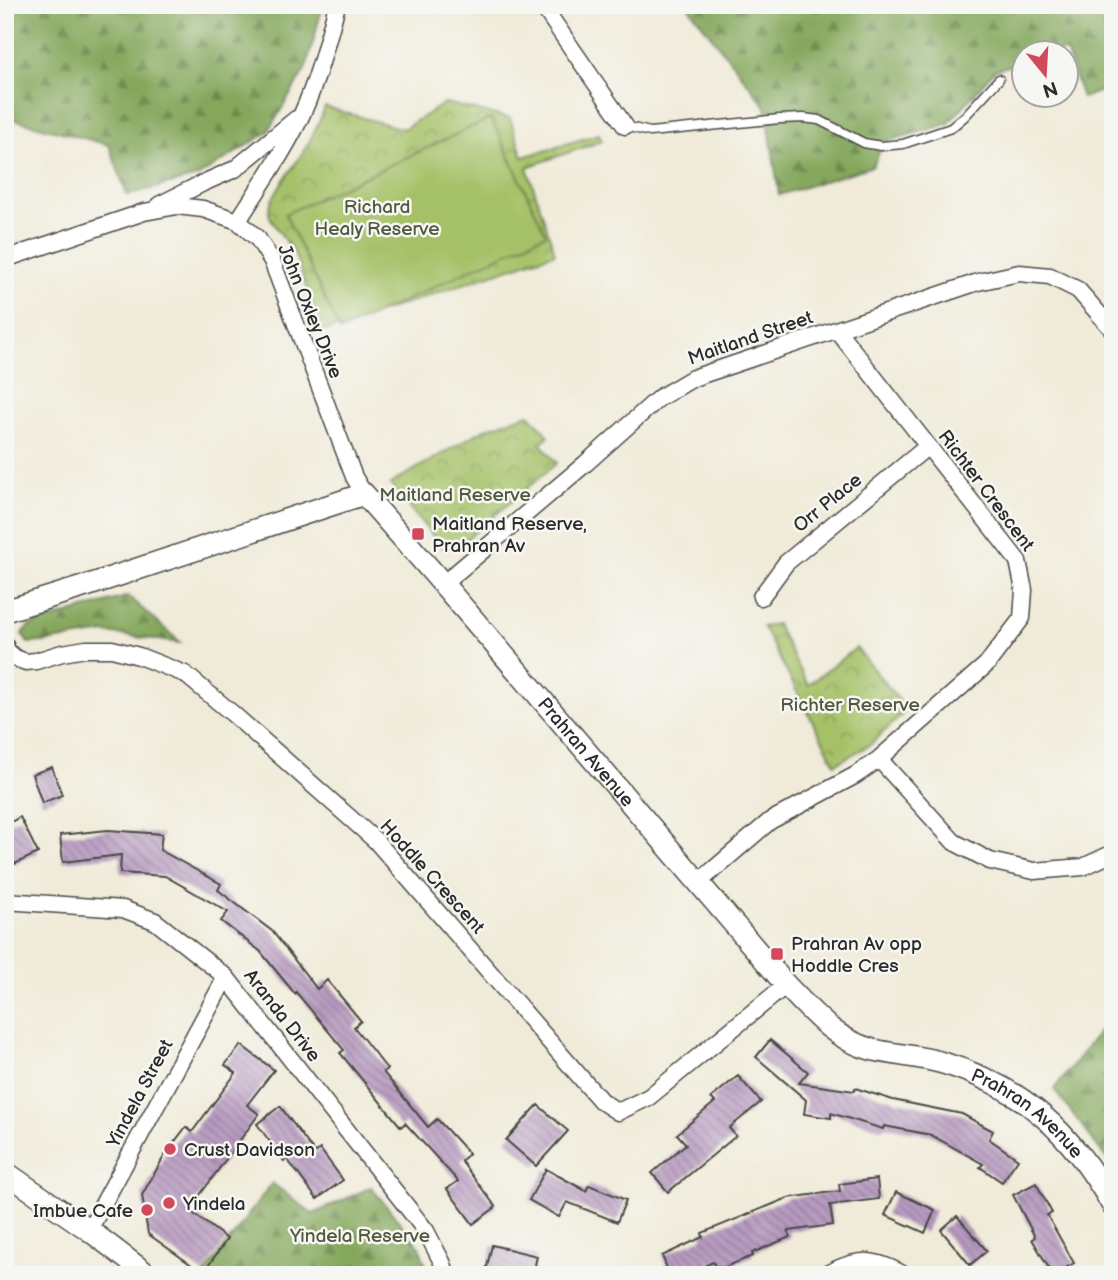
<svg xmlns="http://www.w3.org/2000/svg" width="1118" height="1280" viewBox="0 0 1118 1280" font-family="'Balsamiq Sans',sans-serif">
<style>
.forest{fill:url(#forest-firs);stroke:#586944;stroke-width:2}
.park{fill:url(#park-crowns);stroke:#687649;stroke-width:2}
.pitch{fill:#a5c167;stroke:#687649;stroke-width:2}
.building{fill:url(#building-back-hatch)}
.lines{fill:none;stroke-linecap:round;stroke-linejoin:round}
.service-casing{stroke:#494845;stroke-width:11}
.minor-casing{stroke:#494845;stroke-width:19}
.tertiary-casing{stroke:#494845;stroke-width:24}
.service{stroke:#fff;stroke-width:8}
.minor{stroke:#fff;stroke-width:16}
.tertiary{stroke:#fff;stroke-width:21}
.poi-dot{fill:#d1495b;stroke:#f6f6f2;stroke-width:2.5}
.labels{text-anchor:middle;stroke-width:5;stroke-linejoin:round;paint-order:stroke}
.park-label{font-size:19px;fill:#50583d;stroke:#f6f6f2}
.street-label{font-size:19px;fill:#2b2b2b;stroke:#f6f6f2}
.poi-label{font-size:19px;fill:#2b2b2b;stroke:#f6f6f2;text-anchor:start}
</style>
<defs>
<pattern id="forest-firs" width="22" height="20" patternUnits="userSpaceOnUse" patternTransform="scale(1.75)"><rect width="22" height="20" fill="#84a75c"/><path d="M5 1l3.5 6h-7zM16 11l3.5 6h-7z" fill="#6c884c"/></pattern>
<pattern id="park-crowns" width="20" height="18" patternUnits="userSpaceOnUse" patternTransform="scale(1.75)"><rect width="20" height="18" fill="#a5c167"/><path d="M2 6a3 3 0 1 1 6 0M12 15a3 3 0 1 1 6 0" fill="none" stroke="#879d55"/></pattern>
<pattern id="building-back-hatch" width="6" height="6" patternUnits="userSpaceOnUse" patternTransform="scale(1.75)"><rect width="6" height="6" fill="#b79ac0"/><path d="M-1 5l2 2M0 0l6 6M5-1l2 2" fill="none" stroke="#957e9c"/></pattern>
</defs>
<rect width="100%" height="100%" fill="#f6f6f2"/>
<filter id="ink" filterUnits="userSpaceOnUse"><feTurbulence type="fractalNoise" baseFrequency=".0143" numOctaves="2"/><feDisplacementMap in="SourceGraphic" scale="14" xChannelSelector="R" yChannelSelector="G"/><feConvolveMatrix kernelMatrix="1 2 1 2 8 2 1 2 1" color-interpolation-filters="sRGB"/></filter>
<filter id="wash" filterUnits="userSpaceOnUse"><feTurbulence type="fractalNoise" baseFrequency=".00686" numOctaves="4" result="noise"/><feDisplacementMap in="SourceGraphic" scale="28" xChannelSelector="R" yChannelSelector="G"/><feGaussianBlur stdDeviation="1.57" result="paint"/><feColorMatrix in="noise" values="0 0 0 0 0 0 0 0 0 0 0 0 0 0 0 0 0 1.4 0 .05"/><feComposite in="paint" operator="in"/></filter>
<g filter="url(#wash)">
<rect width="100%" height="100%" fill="#f0ebd9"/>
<!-- forest -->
<path class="forest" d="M5 5H323L306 68 268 132 197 177 127 195 109 145 5 117Z
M687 5H1113V87L1082 98 1066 51 1058 52H1024L1023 62 995 70 948 124 884 142 873 166 779 195 766 107Z
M128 596 181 643 106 633 44 642 28 643 22 634 30 625Z
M1113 1014V1167L1054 1089Z
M272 1183 313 1214 371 1187 419 1246 429 1275H204Z"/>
<!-- park -->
<path class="park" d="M445 103 510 118 523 157 599 134 602 141 527 167 555 253 322 332 295 255C290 246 269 220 269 213 267 199 295 166 303 152 312 138 319 123 325 107L403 129Z
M529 414 549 436 540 443 557 463 456 548 442 547 390 484 485 429Z
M776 624 808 685 856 648 907 710 870 745 835 764 763 627Z"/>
<!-- pitch -->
<path class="pitch" d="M491 118 546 234 340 331 285 214Z"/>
<g id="blocks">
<!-- building -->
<path class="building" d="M52 767 62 795 42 803 32 774Z
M20 817 38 853 15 864 5 844V825Z
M108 830 162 834 160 850 221 884 218 890 272 931 317 989 327 980 361 1021 354 1027 387 1069 383 1072 428 1127 437 1119 469 1154 461 1161 496 1207 473 1224 447 1189 458 1181 405 1123 401 1127 340 1053 344 1050 296 992 295 994 260 951 221 921 228 912 165 876 120 873 121 855 63 862 60 835Z
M770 1040 808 1072 799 1083 854 1091 855 1088 893 1100 962 1114 993 1131 989 1139 1018 1159 1002 1182 980 1167 983 1164 931 1135 884 1126 883 1129 831 1113V1118L804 1114 806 1100 756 1057Z
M241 1045 274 1070 247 1105 259 1114 189 1210 227 1239 203 1273 148 1234 142 1195 166 1153 186 1127 192 1132 236 1073 225 1065Z
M738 1076 761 1102 729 1128 736 1136 668 1192 652 1173 686 1144 677 1134 715 1102 711 1098Z
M538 1105 568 1131 536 1166 506 1140Z
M280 1106 315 1153 320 1149 343 1180 317 1199 287 1159 284 1161 257 1124Z
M546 1169 586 1191 589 1185 626 1200 617 1222 567 1202 559 1217 529 1200Z
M877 1179 879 1199 830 1205 833 1225 788 1231 790 1237 752 1253 753 1256 717 1270 713 1262 684 1275H670L662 1256 703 1237 702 1233 788 1198 840 1191 839 1184Z
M1036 1183 1052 1213 1047 1215 1074 1263 1053 1275 1032 1239 1035 1237 1013 1195Z
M896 1192 935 1210 925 1233 885 1215Z
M957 1216 987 1251 970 1265 941 1230Z
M492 1245 537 1256 533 1275H503L486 1271Z"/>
</g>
</g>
<g filter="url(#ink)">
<use href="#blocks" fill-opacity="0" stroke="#494845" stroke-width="2"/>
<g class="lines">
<defs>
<path id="service" d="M625 126 650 132 780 119 803 118 819 120 864 143 881 146 903 144 951 128 965 116 999 79"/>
<path id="minor" d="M542 5 625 126
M159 205 203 183 235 169 296 119
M238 221C260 186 285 151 302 114 318 79 327 42 337 5
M5 259 144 212 177 206 203 209 238 221 258 239 272 261 354 477 364 494
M443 584 585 464 659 398 693 378 978 282 1019 273 1050 276 1078 290 1113 330
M761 597 786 563 928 446
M5 645 7 651 15 658 26 662 36 661 62 653 86 649H112L139 656 185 674 233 714 376 841 601 1101 618 1112 649 1097 786 985
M879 759 954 842 990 861 1034 871 1083 867 1113 853
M699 882 770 821 856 775 879 759 987 664 1022 618 1024 590 1018 561 837 330
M5 901 123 909 155 921 226 977 426 1231 442 1262 447 1275
M89 1230 226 977
M825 1275C856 1258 872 1257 904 1275"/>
<g id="tertiary">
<path id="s1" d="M5 611 86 586 364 494 443 584 786 985C811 1011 834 1039 870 1049 893 1055 919 1056 943 1063 1024 1087 1072 1133 1113 1206"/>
<path d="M5 1172 89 1230 148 1275"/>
</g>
</defs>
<!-- service casing -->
<use href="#service" class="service-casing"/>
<!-- minor casing -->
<use href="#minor" class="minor-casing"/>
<!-- tertiary casing -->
<use href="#tertiary" class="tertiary-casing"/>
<!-- service -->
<use href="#service" class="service"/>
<!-- minor -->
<use href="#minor" class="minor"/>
<!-- tertiary -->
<use href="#tertiary" class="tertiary"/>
</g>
</g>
<!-- markers -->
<g class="poi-dot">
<rect x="411" y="527" width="14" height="14" rx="3.5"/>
<rect x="770" y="947" width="14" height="14" rx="3.5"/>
<circle cx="170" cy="1149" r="7"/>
<circle cx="169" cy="1203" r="7"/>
<circle cx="147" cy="1210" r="7"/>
</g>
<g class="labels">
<!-- park labels -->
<g class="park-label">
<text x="377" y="213">Richard<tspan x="377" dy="22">Healy Reserve</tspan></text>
<text x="455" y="501">Maitland Reserve</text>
<text x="850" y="711">Richter Reserve</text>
<text x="360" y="1242">Yindela Reserve</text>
</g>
<!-- street labels -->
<g class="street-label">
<text transform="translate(311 311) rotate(68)" y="7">John Oxley Drive</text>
<text transform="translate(750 337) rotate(-19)" y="7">Maitland Street</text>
<text transform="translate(987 490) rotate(53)" y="7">Richter Crescent</text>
<text transform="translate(827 502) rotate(-39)" y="7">Orr Place</text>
<text dy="7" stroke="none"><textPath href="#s1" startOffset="718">Prahran Avenue</textPath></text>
<text transform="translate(433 876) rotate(48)" y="7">Hoddle Crescent</text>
<text transform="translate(283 1015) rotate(52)" y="7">Aranda Drive</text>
<text transform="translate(139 1093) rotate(-62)" y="7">Yindela Street</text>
<text dy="7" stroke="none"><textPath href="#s1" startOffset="1306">Prahran Avenue</textPath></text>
</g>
<!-- poi labels -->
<g class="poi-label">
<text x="432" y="530">Maitland Reserve,<tspan x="432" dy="22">Prahran Av</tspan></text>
<text x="791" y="950">Prahran Av opp<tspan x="791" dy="22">Hoddle Cres</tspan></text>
<text x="184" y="1156">Crust Davidson</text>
<text x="183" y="1210">Yindela</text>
<text x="133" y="1217" text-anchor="end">Imbue Cafe</text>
</g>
</g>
<!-- margin -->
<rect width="1118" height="1280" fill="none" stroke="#f6f6f2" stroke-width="28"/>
<!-- north arrow -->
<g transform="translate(1045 74) rotate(162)"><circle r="33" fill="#f6f6f2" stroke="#a5a5a2" stroke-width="2"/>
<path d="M0-5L12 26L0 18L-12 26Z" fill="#d1495b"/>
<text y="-10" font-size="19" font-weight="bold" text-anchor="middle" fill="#2b2b2b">N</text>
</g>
</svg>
